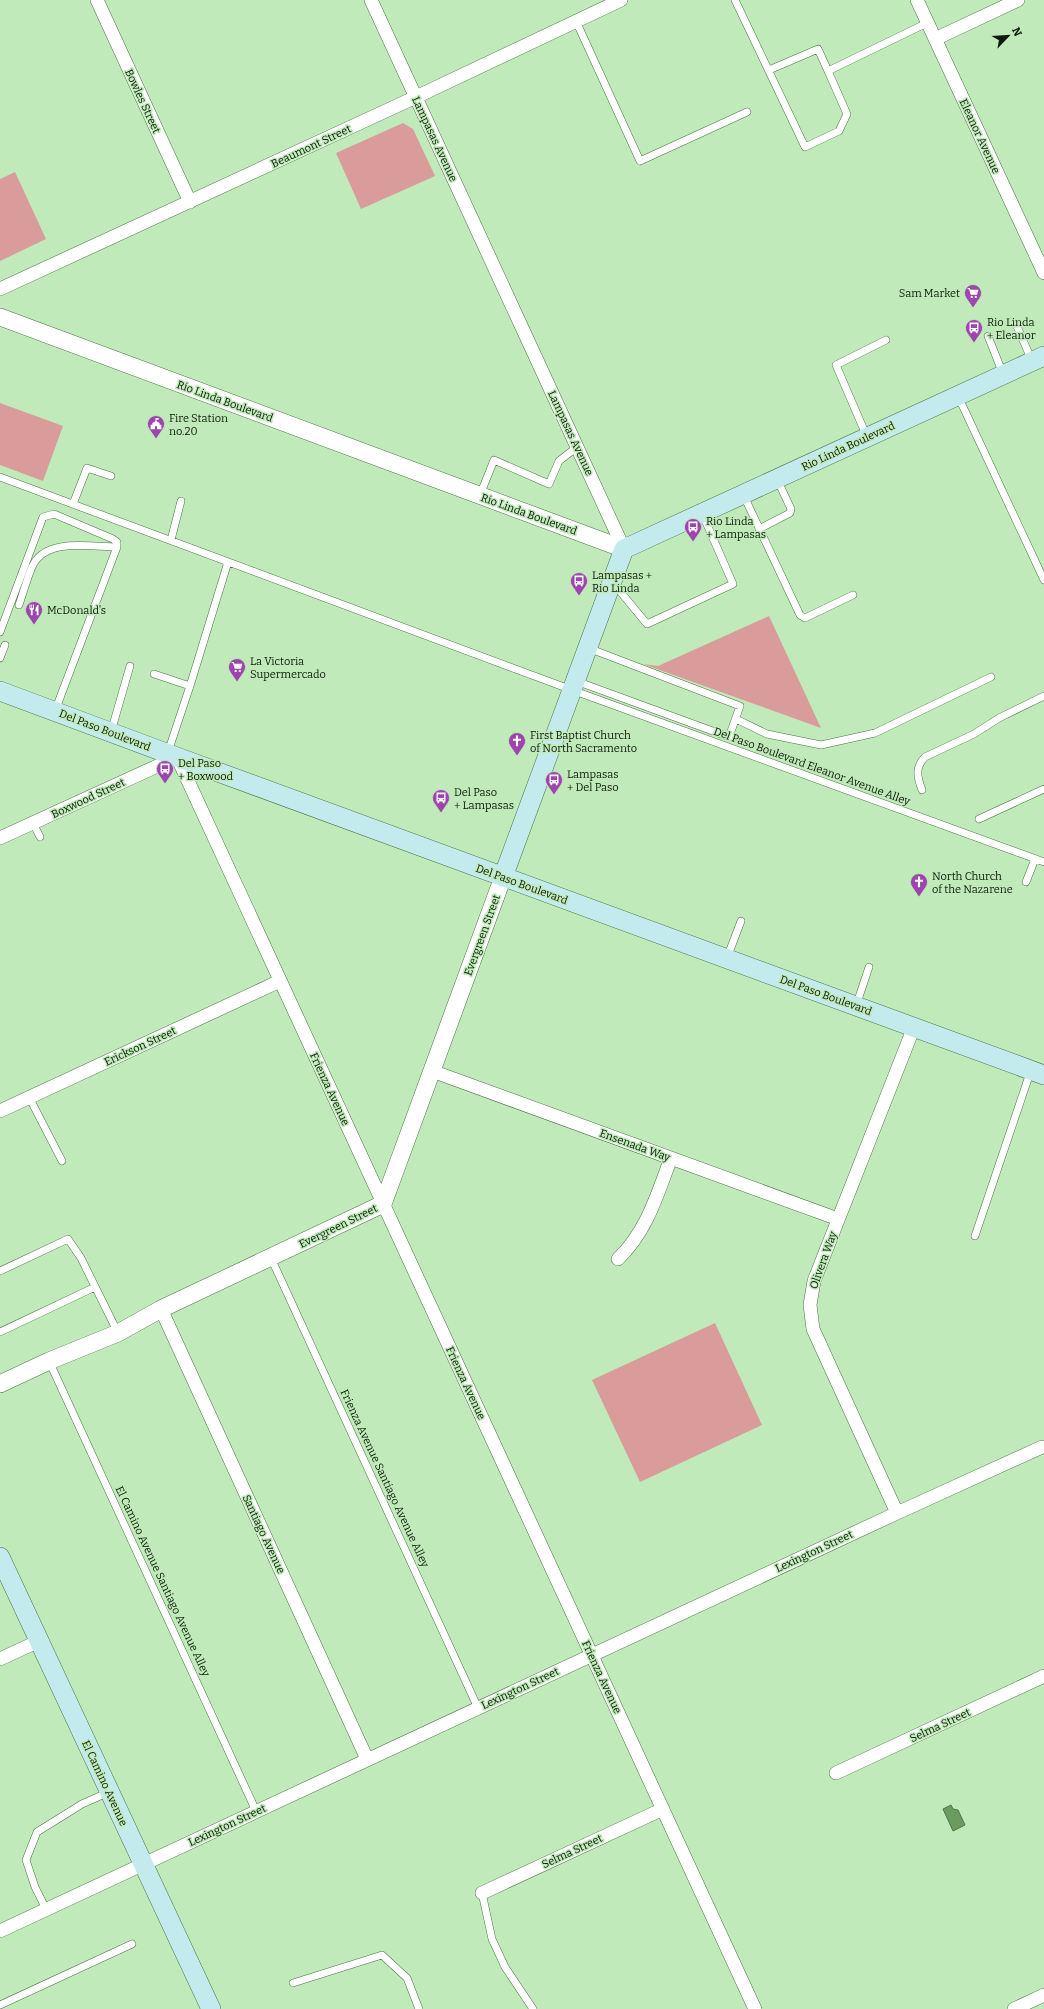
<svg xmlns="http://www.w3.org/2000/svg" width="1044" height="2009" viewBox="0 0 1044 2009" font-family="Bitter,serif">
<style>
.green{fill:#d99c9a}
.water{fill:#6a9c61;stroke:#4e7547}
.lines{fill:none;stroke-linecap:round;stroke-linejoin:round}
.service-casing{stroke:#4d7247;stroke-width:8}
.minor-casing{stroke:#4d7247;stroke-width:14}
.tertiary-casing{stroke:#4d7247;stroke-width:18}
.secondary-casing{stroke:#4d7247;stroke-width:20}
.service{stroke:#fff;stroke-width:7}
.minor{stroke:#fff;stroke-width:13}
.tertiary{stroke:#fff;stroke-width:17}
.secondary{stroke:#c3ebee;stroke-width:19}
.labels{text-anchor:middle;stroke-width:3;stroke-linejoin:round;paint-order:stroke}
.street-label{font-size:11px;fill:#0c1b0a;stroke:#c0eab9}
.poi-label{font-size:11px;fill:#0c1b0a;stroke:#c0eab9;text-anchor:start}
</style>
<rect width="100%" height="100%" fill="#c0eab9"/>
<!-- green -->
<path class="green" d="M403 123 413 129 435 176 361 209 336 153Z
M15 172 46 239 0 261V179Z
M0 403 63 426 43 481 0 465Z
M769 616 821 728 643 664 658 666Z
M715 1323 762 1425 640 1482 592 1380Z"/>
<!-- water -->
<path class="water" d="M951 1805 953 1809 958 1810 965 1825 953 1831 943 1809Z"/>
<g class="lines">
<defs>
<path id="service" d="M735 0 805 147 839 131 847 114 828 71 927 23
M576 21 640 161 747 112
M769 70 818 49 828 71
M1016 324 1032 361
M988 336 1003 374
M958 396 1044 580
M867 437 836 365 886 340
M0 477 572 690 1044 862
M743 494 800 615 805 618 853 595
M480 495 494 460 549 484 559 461 577 447
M73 504 87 468 111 476
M759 529 790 513 791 509 777 479
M171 540 181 501
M614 584 647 624 733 584 702 513
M19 605C23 593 27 579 32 567 45 537 91 547 117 547
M0 632 43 517 54 514 113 539 117 542V547L55 711
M0 658 5 645
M154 674 190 686 228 562
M576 681 729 737 740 706 588 648
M736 719 767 734 821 745 875 733 991 677
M111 732 130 666
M168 752 190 686
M922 790C917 777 915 767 925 757L974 734 999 718 1044 696
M979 819 1044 789
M33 823 40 837
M1026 882 1035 859
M727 958 741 921
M856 1006 869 967
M29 1097 62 1161
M975 1236 1031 1070
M271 1258 478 1708
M0 1271 68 1239 81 1258 118 1333
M0 1332 95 1287
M49 1361 256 1811
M482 1893 492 1939 505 1967 533 2009
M46 1909 35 1887 26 1860 37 1832 82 1804 109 1792
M293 1983 382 1955 407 1978 419 2009
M0 2005 132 1944"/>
<path id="minor" d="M97 0 190 202
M371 0 624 549
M917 0 1044 273
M935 39 1018 0
M0 289 416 97 621 0
M0 838 177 757 755 2009
M432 1071 838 1219
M0 1111 280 981
M618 1259C647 1231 657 1195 671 1158
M161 1309 367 1759
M897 1513 813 1329 810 1305 814 1281 914 1027
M0 1659 39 1641
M836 1773 1044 1676
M482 1893 663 1809
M0 1931 897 1513 1042 1447
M1014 2009 1044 1995"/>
<path id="tertiary" d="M0 317 624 549
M0 1384 49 1361 118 1333 161 1309 383 1204 503 877"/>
<path id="secondary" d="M0 691 177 757 1044 1075
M503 877 624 549 1044 356
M0 1557 211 2009"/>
</defs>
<!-- service casing -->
<use href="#service" class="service-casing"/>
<!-- minor casing -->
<use href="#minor" class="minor-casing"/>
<!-- tertiary casing -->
<use href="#tertiary" class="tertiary-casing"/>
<!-- secondary casing -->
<use href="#secondary" class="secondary-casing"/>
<!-- service -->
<use href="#service" class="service"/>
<!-- minor -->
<use href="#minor" class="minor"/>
<!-- tertiary -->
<use href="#tertiary" class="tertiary"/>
<!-- secondary -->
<use href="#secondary" class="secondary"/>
</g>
<!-- icons -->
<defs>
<symbol id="supermarket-pin" viewBox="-11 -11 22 30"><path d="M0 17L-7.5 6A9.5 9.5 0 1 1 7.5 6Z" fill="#9e44af" stroke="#c0eab9"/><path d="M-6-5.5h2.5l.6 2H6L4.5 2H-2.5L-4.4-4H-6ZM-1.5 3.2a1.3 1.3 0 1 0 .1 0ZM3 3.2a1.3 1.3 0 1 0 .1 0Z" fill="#fff"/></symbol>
<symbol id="bus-pin" viewBox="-11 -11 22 30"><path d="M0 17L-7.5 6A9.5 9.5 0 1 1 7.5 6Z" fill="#9e44af" stroke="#c0eab9"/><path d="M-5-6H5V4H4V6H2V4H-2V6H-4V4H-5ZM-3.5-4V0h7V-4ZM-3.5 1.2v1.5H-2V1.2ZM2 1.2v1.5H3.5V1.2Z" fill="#fff"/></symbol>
<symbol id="civic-pin" viewBox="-11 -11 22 30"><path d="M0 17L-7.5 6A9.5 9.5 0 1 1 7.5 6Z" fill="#9e44af" stroke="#c0eab9"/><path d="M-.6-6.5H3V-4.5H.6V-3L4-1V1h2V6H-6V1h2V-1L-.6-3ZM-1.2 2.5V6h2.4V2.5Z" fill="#fff"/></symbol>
<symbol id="restaurant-pin" viewBox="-11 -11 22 30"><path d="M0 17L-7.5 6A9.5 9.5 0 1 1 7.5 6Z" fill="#9e44af" stroke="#c0eab9"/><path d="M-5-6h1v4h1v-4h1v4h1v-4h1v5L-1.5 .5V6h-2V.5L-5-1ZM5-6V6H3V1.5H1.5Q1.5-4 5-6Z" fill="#fff"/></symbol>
<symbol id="church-pin" viewBox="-11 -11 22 30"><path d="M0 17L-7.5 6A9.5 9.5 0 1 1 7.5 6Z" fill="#9e44af" stroke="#c0eab9"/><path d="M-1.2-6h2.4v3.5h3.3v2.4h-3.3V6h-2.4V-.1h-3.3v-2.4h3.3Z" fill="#fff"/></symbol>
</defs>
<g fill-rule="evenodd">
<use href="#supermarket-pin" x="963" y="283" width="20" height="27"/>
<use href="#bus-pin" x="964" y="318" width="20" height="27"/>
<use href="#civic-pin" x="146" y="414" width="20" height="27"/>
<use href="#bus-pin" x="683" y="517" width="20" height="27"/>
<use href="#bus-pin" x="569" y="571" width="20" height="27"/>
<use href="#restaurant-pin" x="24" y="600" width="20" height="27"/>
<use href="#supermarket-pin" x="227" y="657" width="20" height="27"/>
<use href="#church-pin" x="507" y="731" width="20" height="27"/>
<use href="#bus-pin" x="155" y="759" width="20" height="27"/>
<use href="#bus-pin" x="544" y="770" width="20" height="27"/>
<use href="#bus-pin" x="431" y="788" width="20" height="27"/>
<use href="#church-pin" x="909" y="872" width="20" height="27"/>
</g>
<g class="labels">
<!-- street labels -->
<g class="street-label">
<text transform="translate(143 101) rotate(65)" y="4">Bowles Street</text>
<text transform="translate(980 136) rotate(65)" y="4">Eleanor Avenue</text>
<text transform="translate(435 139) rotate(65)" y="4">Lampasas Avenue</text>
<text transform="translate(311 146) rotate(-25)" y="4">Beaumont Street</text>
<text transform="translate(225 401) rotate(20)" y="4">Rio Linda Boulevard</text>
<text transform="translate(571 433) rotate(65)" y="4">Lampasas Avenue</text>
<text transform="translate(848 446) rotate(-25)" y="4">Rio Linda Boulevard</text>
<text transform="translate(529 514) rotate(20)" y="4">Rio Linda Boulevard</text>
<text transform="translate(105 730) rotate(21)" y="4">Del Paso Boulevard</text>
<text transform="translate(812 766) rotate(20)" y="4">Del Paso Boulevard Eleanor Avenue Alley</text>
<text transform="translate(88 798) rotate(-25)" y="4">Boxwood Street</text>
<text transform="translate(522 884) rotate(20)" y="4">Del Paso Boulevard</text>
<text transform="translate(482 935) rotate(-70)" y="4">Evergreen Street</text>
<text transform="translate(826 995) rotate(20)" y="4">Del Paso Boulevard</text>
<text transform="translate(140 1046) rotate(-25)" y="4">Erickson Street</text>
<text transform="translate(330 1089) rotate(65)" y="4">Frienza Avenue</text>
<text transform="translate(635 1145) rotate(20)" y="4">Ensenada Way</text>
<text transform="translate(338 1226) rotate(-26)" y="4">Evergreen Street</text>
<text transform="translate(823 1260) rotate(-70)" y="4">Olivera Way</text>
<text transform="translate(466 1383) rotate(65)" y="4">Frienza Avenue</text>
<text transform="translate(385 1478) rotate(65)" y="4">Frienza Avenue Santiago Avenue Alley</text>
<text transform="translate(264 1534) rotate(65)" y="4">Santiago Avenue</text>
<text transform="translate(814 1551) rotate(-25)" y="4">Lexington Street</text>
<text transform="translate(163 1581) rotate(65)" y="4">El Camino Avenue Santiago Avenue Alley</text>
<text transform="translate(602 1677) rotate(65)" y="4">Frienza Avenue</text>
<text transform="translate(520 1688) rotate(-25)" y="4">Lexington Street</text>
<text transform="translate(940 1725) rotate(-25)" y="4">Selma Street</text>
<text transform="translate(105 1783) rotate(65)" y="4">El Camino Avenue</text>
<text transform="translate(227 1825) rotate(-25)" y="4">Lexington Street</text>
<text transform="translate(572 1851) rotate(-25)" y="4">Selma Street</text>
</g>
<!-- poi labels -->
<g class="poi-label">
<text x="960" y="297" text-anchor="end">Sam Market</text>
<text x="987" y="326">Rio Linda<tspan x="987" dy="13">+ Eleanor</tspan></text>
<text x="169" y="422">Fire Station<tspan x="169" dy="13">no.20</tspan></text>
<text x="706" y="525">Rio Linda<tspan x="706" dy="13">+ Lampasas</tspan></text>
<text x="592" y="579">Lampasas +<tspan x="592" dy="13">Rio Linda</tspan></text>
<text x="47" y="614">McDonald's</text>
<text x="250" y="665">La Victoria<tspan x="250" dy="13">Supermercado</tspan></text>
<text x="530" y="739">First Baptist Church<tspan x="530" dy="13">of North Sacramento</tspan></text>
<text x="178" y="767">Del Paso<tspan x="178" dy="13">+ Boxwood</tspan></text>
<text x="567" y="778">Lampasas<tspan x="567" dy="13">+ Del Paso</tspan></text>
<text x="454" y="796">Del Paso<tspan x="454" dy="13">+ Lampasas</tspan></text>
<text x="932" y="880">North Church<tspan x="932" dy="13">of the Nazarene</tspan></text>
</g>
</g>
<!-- north arrow -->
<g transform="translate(1008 36) rotate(65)" stroke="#c0eab9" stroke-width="3" paint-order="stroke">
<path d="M0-3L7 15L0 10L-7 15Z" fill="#0c1b0a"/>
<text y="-6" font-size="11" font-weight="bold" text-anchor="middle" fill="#0c1b0a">N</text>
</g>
</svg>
